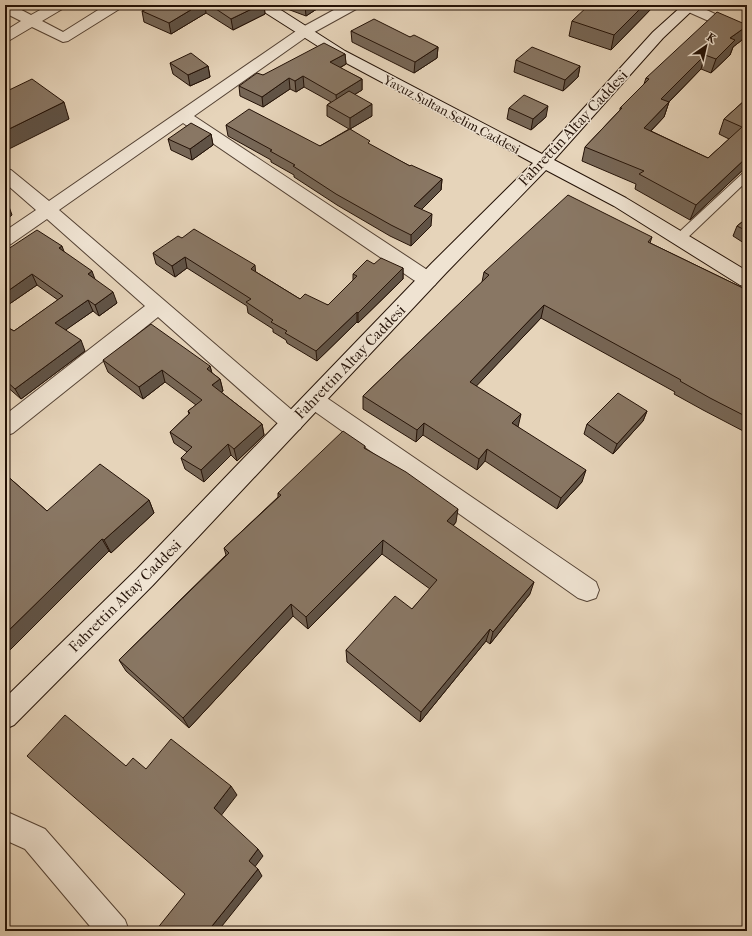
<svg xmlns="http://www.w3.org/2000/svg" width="752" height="936" viewBox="0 0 752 936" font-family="'IM FELL French Canon',serif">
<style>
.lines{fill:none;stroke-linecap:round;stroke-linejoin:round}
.lane-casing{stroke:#544234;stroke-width:2}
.street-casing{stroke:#544234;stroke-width:2}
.secondary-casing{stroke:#241207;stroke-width:2}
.lane{fill:#efe3d2;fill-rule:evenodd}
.street{fill:#efe3d2;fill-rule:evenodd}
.secondary{fill:#efe3d2;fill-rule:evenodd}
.wall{fill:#766656;stroke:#241207}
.shaded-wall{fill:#605346;stroke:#241207}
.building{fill:#897764;stroke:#241207}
.labels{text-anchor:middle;stroke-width:3;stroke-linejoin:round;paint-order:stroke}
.far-street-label{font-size:13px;fill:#241207;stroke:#efe3d2}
.street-label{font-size:15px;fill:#241207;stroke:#efe3d2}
</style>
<rect width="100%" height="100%" fill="#e6d4ba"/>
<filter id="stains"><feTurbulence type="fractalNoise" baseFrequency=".005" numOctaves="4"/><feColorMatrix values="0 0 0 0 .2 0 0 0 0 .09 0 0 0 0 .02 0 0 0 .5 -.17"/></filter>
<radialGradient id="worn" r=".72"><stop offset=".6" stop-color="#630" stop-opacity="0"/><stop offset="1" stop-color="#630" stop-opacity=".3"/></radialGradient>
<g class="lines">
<defs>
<path id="lane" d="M747 172V181L684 241H676L674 238 676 235 743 173Z"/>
<path id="street" d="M5 5H12L31 15 49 5H66L64 8 42 21 63 32 106 5H123L121 8 68 41 63 42 32 27 10 40 5 41V31L21 21 5 13Z
M343 5H360L358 8 309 35 194 116 435 275 437 280 435 285 428 287 421 285 183 123 59 210 300 417 303 423 300 429 292 431 284 429 158 317 13 433 5 436V415L145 306 47 219 11 244 5 246V231L36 210 5 183V169L11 170 49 201 299 29Z
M683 5H696L747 29V38L684 10 682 7Z
M314 392 321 394 596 582 599 590 596 598 587 601 578 598 307 406 304 400 307 394Z
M5 811 45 829 125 920 129 931H94L25 849 5 840Z"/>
<path id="secondary" d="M256 5H273L345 51 542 154 653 32 683 5H698L663 38 554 160 626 198 747 271V287L740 285 614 206 546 170 446 273 153 585 14 725 5 729V698L137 569 432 263 533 163 335 57 258 8Z"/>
</defs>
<!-- lane casing -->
<use href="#lane" class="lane-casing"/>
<!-- street casing -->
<use href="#street" class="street-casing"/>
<!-- secondary casing -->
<use href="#secondary" class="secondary-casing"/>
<!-- lane -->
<use href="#lane" class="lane"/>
<!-- street -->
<use href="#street" class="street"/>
<!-- secondary -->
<use href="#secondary" class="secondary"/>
</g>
<!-- wall -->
<path class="wall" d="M156 5H264L265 14 233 30 206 13 171 34 144 22 142 11Z
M276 5H323L306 16 282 7 280 8Z
M616 5H654L653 7 611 50 569 36 572 21 613 8Z
M747 25V28L742 40 733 47 730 55 711 73 701 69 669 102 664 117 651 131 708 158 729 139 719 134 724 119 744 101 747 166 690 220 635 189 636 184 582 161 585 147 620 110V108L644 84 646 78Z
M351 31 410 37 438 47 437 58 414 73 352 42Z
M345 54 346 64 340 68 362 79V90L354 95 372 116 350 129 370 145 410 166 442 179 441 190 421 210 431 226 411 246 390 236 337 205 294 177V175L271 162V160L228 136 226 125 320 146 349 129 327 116V105L331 102 304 87 296 92 290 89 263 107 240 96 239 86 263 75Z
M516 60 580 66 578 77 563 91 514 72Z
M170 63 208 66 210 77 190 86 173 74Z
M509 108 546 117 531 130 507 119Z
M211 134 213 145 192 160 171 150 168 139Z
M747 218V245L733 236 737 226Z
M652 237 650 243 747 290V293L745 298 747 299V433L703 410 674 394 675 392 541 318 476 386 518 427 582 482 557 509 485 461 477 470 423 435 416 442 363 409V396L482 282 484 272Z
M182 238 256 272 300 299 328 305 353 280V274L374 264 403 268V279L358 323 357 322 317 361 287 343 286 340 273 332V329L248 313 247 306 187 268 175 277 156 264 153 253Z
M5 251 64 252 95 279 117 303 99 316 93 311 65 330 85 351 21 399 5 385V326L14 331 58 300 37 285 5 307Z
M103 360 210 366 212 373 220 379 223 391 221 392 262 424 264 435 237 461 231 455 204 482 185 469 181 458 187 452 174 443 170 432 189 414 188 411 196 405 165 382 143 399 108 372Z
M647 411 643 421 613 454 584 434 587 424Z
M365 446V449L456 522 453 526 530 594 490 644 486 641 420 722 347 662 346 650 412 609 430 589 382 554 308 629 293 616 189 728 126 671 119 660 226 555 224 548 278 497V493Z
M5 474 47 511 149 500 154 513 111 553 109 551 5 655V551L6 550H5Z"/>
<!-- shaded-wall -->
<path class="shaded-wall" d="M199 5H205L206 13 171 34 169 23Z
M260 5H264L265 14 233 30 231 19Z
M280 5H282V7L280 8Z
M305 5H323L306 16Z
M644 5H654L653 7 611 50 614 35Z
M747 26 742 40 733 47 730 55 711 73 716 59 730 38Z
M438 47 437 58 414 73 415 62Z
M345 54 346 64 330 73V62Z
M705 55 701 69 657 114 661 99Z
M208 66 210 77 190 86 188 75Z
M580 66 578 77 563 91 565 80Z
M303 76 304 87 296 92 295 81Z
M289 78 290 89 263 107 262 97Z
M362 79V90L337 105 336 95Z
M64 102 69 119 5 151V131Z
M669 102 664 117 640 142 644 128Z
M372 104V116L350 129V118Z
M548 106 546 117 531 130 533 119Z
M211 134 213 145 192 160 190 149Z
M747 157V166L690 220 696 205Z
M442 179 441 190 413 218 414 206Z
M8 204 12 215 5 221V206Z
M432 214 431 226 411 246V235Z
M62 246 66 257 59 248Z
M185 257 187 268 175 277 172 266Z
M255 265 256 276 251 269Z
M403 268V279L358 323V313Z
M92 271 96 282 88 274Z
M32 274 37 285 5 307V293Z
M113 292 117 303 99 316 95 305Z
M88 300 93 311 60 334 55 323Z
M544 305 541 318 468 395 470 382Z
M357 312V322L317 361 316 351Z
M81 340 85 351 21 399 15 389Z
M210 366 213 378 207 369Z
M162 370 165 382 143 399 139 387Z
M220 379 223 391 215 397 212 385Z
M647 411 643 421 613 454 617 444Z
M521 414 518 427 512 423Z
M424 423 423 435 416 442 417 430Z
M262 424 264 435 237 461 234 449Z
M228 444 231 455 204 482 201 470Z
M487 449 485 461 477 470 479 459Z
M586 470 582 482 557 509 561 498Z
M149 500 154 513 111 553 104 540Z
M458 509 456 522 445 535 447 521Z
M102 539 109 551 5 655V634Z
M383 540 382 554 308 629 306 617Z
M534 582 530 594 490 644 493 632Z
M291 604 293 616 189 728 183 718Z
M490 629 486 641 420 722 421 712Z
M231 786 237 795 220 817 214 808Z
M258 849 263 856 254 868 249 861Z
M258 869 262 876 218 931H208Z"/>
<!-- building -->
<path class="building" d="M156 5H199L169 23 142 11Z
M210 5H260L231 19Z
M589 5H605L613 8 616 5H644L614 35 572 21Z
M717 12 747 25V26L730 38 735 40 716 59 705 55 661 99 669 102 644 128 708 158 742 127 724 119 744 101 747 103V157L696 205 639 174 644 171 585 147 622 108H620L649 79 646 78Z
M374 19 410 37 414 35 438 47 415 62 351 31Z
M324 43 345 54 330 62 362 79 336 95 303 76 295 81 289 78 262 97 239 86 257 73 263 75Z
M532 47 580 66 565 80 516 60Z
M191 53 208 66 188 75 170 63Z
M32 79 64 102 5 131V92Z
M349 91 372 104 350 118 327 105Z
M524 95 548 106 533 119 509 108Z
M249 109 320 146 350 129 370 141 368 143 410 166 411 165 442 179 414 206 432 214 411 235 391 225 336 194 293 166 295 165 270 151 272 150 226 125Z
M191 123 211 134 190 149 168 139Z
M568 195 652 237 648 242 747 290V292L743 297 747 299V417L710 398 680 381 681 380 544 305 470 382 521 414 512 423 586 470 561 498 487 449 479 459 424 423 417 430 363 396 489 275 484 272Z
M747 218V231L737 226Z
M194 229 255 265 251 269 300 299 305 294 328 305 357 276 353 274 367 260 374 264 381 258 403 268 358 313 357 312 316 351 285 333 287 331 271 322 273 320 246 302 251 299 185 257 172 266 153 253 178 236 182 238Z
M37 230 62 246 59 248 92 271 88 274 113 292 95 305 88 300 55 323 81 340 15 389 5 380V326L14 331 63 296 32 274 5 293V255H6L5 254V251Z
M151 324 210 366 207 369 220 379 212 385 262 424 234 449 228 444 201 470 181 458 192 447 170 432 190 413 188 411 202 400 162 370 139 387 103 360Z
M618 393 647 411 617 444 587 424Z
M343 431 365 446 364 448 406 472 458 509 447 521 534 582 493 632 490 629 421 712 346 650 395 596 412 609 437 580 383 540 306 617 291 604 183 718 119 660 229 553 224 548 281 495 278 493Z
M100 464 149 500 104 540 102 539 5 634V551L8 549 5 546V474L47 511Z
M65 715 126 766 133 758 146 769 171 739 231 786 214 808 258 849 249 861 258 869 208 931H157L156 930 185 894 27 756Z"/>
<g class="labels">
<!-- far-street labels -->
<g class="far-street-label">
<text transform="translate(452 114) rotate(28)" y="5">Yavuz Sultan Selim Caddesi</text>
</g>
<!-- street labels -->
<g class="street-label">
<text transform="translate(573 128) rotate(-47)" y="5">Fahrettin Altay Caddesi</text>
<text transform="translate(350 362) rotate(-46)" y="5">Fahrettin Altay Caddesi</text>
<text transform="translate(125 596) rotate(-45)" y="5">Fahrettin Altay Caddesi</text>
</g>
</g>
<!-- margin -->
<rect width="752" height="936" fill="none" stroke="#e6d4ba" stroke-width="20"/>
<rect x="6" y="6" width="740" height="924" fill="none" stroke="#241207" stroke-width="2"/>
<rect x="10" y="10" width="732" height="916" fill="none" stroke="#241207"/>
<!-- north arrow -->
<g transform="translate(706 46) rotate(34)" stroke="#efe3d2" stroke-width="3" paint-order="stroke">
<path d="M0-3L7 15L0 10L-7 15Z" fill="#241207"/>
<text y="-6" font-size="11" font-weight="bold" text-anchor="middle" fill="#241207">K</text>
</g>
<rect width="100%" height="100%" filter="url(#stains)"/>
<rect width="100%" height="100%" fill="url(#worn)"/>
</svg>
